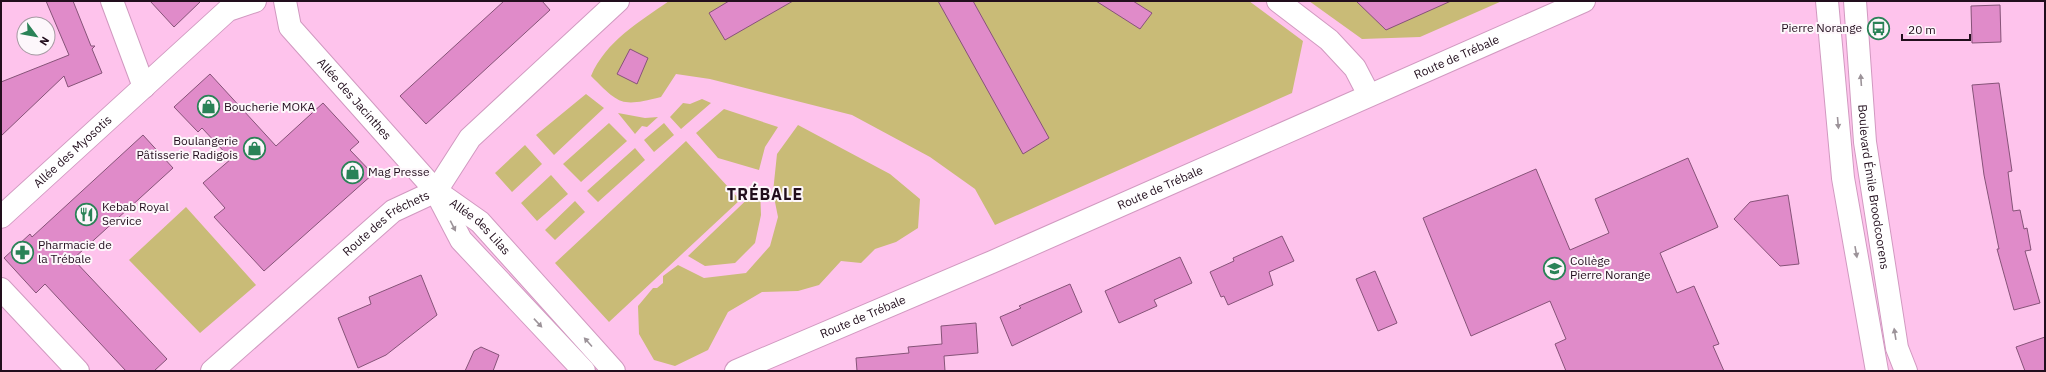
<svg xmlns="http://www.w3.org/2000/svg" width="2046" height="372" viewBox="0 0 2046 372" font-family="'IBM Plex Sans',sans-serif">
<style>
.green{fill:#c9bb77}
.building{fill:#e08bc9;stroke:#865378}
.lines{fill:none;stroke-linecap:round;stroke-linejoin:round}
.minor-casing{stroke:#d199c0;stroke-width:24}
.minor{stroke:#fff;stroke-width:22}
.oneway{fill:#9c9399}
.labels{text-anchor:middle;stroke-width:4;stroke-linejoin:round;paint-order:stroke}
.poi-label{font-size:12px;fill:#220e1d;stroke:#fdf7fb;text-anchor:start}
.street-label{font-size:12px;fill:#220e1d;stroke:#fdf7fb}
.district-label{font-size:16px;font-weight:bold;letter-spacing:1px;fill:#220e1d;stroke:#fdf7fb}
</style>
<rect width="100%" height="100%" fill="#fec3ec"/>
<!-- green -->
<path class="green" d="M669 1H1249L1303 41 1292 93 995 225 975 189 930 157 852 115 710 79 676 74 661 97C621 107 620 105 591 76 606 41 639 22 669 1Z
M1309 1H1502L1420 37 1362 39Z
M586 94 604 108 554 155 536 135Z
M702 99 711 103 681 129 670 117 683 103 690 104Z
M724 109 778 127 765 147 759 170 718 158 696 133Z
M618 113 645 118 658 117 647 127 642 126 635 134Z
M609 123 627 141 581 182 563 164Z
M664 123 674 135 654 152 644 140Z
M798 125 890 174 920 199 918 228 896 242 875 249 861 263 841 261 819 285 798 291 762 292 728 312 708 350 675 366 654 360 639 334 638 306 653 288H657L663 283V276L678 265 704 278 746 273 770 246 778 217 773 192 777 154Z
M686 141 740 200 609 322 555 263Z
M525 145 542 164 512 192 495 173Z
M635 148 645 160 598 202 587 191Z
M551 175 568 194 537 221 521 203Z
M760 187 761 215 755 243 735 263 705 266 688 256Z
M575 201 585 212 555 240 545 230Z
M186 207 256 285 200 333 129 260Z"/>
<!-- building -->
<path class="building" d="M46 1H73L91 46H95L92 49 102 73 68 87 64 76 1 136V82L69 55Z
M150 1H201L174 27Z
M504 1H542L550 10 426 124 400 96Z
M729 1H793L725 40 709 13Z
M938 1H973L1049 138 1023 154Z
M1096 1H1133L1152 13 1140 29Z
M1356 1H1451L1386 30Z
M2000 5 2001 42 1972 43 1971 6Z
M630 49 648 58 637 84 617 74Z
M210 74 276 146 323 103 359 142 350 150 373 174 264 271 214 217 225 208 203 183 231 159 202 128 198 132 174 107Z
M1999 83 2012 171 2008 172 2013 211 2020 210 2024 229 2027 228 2031 250 2025 251 2040 303 2014 310 1997 249H1999L1984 175 1972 85Z
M143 135 173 168 73 259 167 359 154 371H126L45 284 36 293 4 258 30 234 32 237Z
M1688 158 1718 227 1660 253 1677 293 1694 286 1719 344 1713 346 1724 371H1566L1555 344 1566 339 1550 301 1471 336 1423 218 1536 169 1570 250 1609 233 1595 199Z
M1788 195 1799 264 1780 266 1734 219 1750 202Z
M1282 236 1294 261 1269 272 1273 285 1228 305 1224 296 1221 297 1210 272 1234 261 1233 258Z
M1180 257 1192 283 1154 300 1157 306 1119 323 1105 291Z
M1375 271 1397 323 1378 331 1356 279Z
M421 275 437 315 386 355 358 368 338 318 371 304 369 297Z
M1070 284 1082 312 1012 346 1000 317 1021 308 1019 306Z
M976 323 978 353 944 356 945 371H857L856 358 909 353 908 347 942 344 941 326Z
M2045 337V371H2025L2016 347Z
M481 347 499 355 493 371H465L474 351Z"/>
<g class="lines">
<defs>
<g id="minor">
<path d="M112 1 144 87"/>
<path id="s1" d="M285 1 290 27 436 191 480 222 614 371"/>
<path d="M1278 1 1329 40 1355 68 1369 95"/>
<path d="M1827 1 1843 178 1877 371"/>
<path id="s2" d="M1855 1 1865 142 1897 348 1906 371"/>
<path d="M437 194 461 240 584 371"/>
<path id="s3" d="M1 217 228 10 255 1"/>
<path d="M1 289 78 371"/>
<path id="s4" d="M212 371 393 211 436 191 470 138 618 1"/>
<path id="s5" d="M736 371 992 262 1584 1"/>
</g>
</defs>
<!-- minor casing -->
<use href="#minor" class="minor-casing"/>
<!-- minor -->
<use href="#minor" class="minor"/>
</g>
<!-- one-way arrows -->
<defs><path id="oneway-solid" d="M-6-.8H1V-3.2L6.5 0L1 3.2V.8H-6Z"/></defs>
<g class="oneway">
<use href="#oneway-solid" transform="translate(1861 80) rotate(-94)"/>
<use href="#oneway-solid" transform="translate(1838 123) rotate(85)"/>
<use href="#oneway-solid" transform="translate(453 226) rotate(63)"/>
<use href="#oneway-solid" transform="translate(1856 252) rotate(80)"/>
<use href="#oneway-solid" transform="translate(538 323) rotate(47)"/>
<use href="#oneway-solid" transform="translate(1895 334) rotate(-99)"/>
<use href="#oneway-solid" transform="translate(588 342) rotate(-132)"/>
</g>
<!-- icons -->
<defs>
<symbol id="bus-ring" viewBox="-11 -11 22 22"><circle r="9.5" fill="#fdf7fb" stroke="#2a8257" stroke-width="1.5"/><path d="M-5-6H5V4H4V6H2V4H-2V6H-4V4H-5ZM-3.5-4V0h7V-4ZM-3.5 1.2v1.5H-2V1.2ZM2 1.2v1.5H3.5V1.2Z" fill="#2a8257"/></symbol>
<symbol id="shop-ring" viewBox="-11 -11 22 22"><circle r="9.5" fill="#fdf7fb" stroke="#2a8257" stroke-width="1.5"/><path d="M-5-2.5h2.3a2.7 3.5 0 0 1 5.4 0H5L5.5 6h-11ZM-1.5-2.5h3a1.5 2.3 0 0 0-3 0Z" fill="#2a8257"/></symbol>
<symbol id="restaurant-ring" viewBox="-11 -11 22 22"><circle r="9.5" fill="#fdf7fb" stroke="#2a8257" stroke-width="1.5"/><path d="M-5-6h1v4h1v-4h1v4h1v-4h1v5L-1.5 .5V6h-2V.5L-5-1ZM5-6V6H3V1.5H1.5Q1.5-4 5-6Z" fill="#2a8257"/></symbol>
<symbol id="pharmacy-ring" viewBox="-11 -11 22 22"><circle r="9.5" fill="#fdf7fb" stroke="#2a8257" stroke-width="1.5"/><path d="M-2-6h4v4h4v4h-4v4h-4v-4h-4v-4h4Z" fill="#2a8257"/></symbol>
<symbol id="school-ring" viewBox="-11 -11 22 22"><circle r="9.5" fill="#fdf7fb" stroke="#2a8257" stroke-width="1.5"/><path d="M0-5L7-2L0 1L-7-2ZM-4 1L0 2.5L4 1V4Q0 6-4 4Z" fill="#2a8257"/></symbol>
</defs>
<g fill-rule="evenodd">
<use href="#bus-ring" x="1866" y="16" width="25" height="25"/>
<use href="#shop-ring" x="196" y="94" width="25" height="25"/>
<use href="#shop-ring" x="242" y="136" width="25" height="25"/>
<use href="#shop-ring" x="340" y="160" width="25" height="25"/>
<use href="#restaurant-ring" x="74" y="202" width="25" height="25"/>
<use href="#pharmacy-ring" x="10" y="240" width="25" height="25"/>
<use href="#school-ring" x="1542" y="256" width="25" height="25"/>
</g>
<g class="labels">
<!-- poi labels -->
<g class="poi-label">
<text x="1862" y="32" text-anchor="end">Pierre Norange</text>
<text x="224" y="111">Boucherie MOKA</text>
<text x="238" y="145" text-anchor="end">Boulangerie<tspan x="238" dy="14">Pâtisserie Radigois</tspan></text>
<text x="368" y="176">Mag Presse</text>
<text x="102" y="211">Kebab Royal<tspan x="102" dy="14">Service</tspan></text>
<text x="38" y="249">Pharmacie de<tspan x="38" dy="14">la Trébale</tspan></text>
<text x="1570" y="265">Collège<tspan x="1570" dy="14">Pierre Norange</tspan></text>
</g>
<!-- street labels -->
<g class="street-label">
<text dy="4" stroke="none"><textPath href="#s5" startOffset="786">Route de Trébale</textPath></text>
<text dy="4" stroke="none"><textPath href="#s1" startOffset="123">Allée des Jacinthes</textPath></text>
<text dy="4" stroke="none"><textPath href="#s3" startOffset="97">Allée des Myosotis</textPath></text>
<text dy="4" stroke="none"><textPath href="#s5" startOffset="462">Route de Trébale</textPath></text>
<text dy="4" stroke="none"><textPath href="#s2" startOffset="187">Boulevard Émile Broodcoorens</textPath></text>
<text dy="4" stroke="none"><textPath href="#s4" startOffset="229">Route des Fréchets</textPath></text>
<text dy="4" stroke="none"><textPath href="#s1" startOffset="303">Allée des Lilas</textPath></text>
<text dy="4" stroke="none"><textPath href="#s5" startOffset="138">Route de Trébale</textPath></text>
</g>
<!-- district labels -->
<g class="district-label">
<text x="765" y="200">TRÉBALE</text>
</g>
</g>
<!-- border -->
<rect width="2046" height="372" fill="none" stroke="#220e1d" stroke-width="4"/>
<!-- north arrow -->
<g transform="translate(36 36) rotate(122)"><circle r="19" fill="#fdf7fb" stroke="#a59aa2"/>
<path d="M0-3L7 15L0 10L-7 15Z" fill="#2a8257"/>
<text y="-6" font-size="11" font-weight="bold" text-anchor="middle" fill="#220e1d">N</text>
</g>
<!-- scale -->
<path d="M1902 34v6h68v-6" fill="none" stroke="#220e1d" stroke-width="2"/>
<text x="1908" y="34" font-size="12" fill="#220e1d" stroke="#fdf7fb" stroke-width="3" paint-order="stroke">20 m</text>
</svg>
